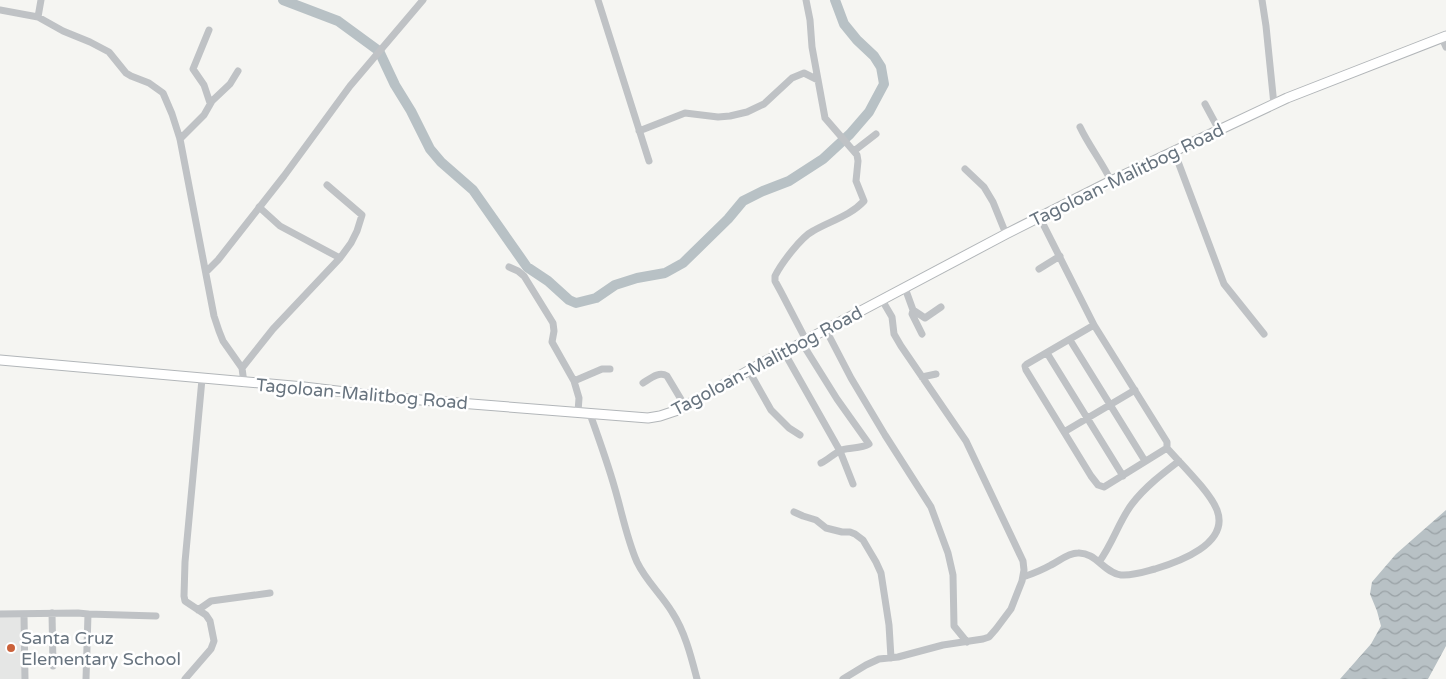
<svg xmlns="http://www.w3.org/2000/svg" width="1446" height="679" viewBox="0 0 1446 679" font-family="'Varela Round',sans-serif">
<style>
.built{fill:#e5e6e5}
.water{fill:url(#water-waves)}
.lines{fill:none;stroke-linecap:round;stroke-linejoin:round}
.river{stroke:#b8c1c5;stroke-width:10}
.major-casing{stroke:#b2b6b9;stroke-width:11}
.minor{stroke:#bfc2c5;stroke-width:7}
.major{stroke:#fff;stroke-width:9}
.poi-dot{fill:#cb623b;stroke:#fff;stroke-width:2}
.labels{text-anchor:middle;stroke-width:5;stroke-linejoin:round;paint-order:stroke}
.street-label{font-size:18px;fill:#68747f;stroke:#fff}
.poi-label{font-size:18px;fill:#68747f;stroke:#fff;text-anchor:start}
</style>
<defs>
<pattern id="water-waves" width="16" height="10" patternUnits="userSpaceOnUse" patternTransform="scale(1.25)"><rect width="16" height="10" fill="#b8c1c5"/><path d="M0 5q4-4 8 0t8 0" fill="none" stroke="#99a1a5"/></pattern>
</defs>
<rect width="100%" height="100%" fill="#f5f5f2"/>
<!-- built -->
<path class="built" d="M23 616 22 679H0V617Z"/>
<!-- water -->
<path class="water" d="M1446 510V646L1428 679H1340L1371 644 1381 626 1377 611 1370 594 1372 582 1396 554Z"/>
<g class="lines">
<!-- river -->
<path class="river" d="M283 0 338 21 379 51 395 85 411 111 430 149 441 162 473 190 527 267 548 281 569 300 576 303 596 298 615 285 637 278 665 273 683 263 728 219 743 201 763 191 789 181 823 159 850 134 869 112 884 84 881 67 874 56 857 40 844 24 835 0"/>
<defs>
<path id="major" d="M0 360 304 387 395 398 648 418 660 416 678 410 764 362 802 343 806 340 1006 234 1111 181 1219 130 1287 98 1446 36"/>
</defs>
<!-- major casing -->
<use href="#major" class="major-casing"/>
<!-- minor -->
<path class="minor" d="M598 0 649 161
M806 0 810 20 812 47 825 118 857 155 858 161 856 181 864 201C850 216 830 221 813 231 801 237 781 264 775 276V281L781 292 806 340
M1262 0 1266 26 1274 105
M0 10 38 17 63 31 90 42 109 52 126 73 131 76 149 83 163 93 172 114 180 139 214 316 219 331 223 341 242 368 244 383
M38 17 41 0
M209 30 193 69 204 85 210 103
M1442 38 1446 47
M1205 104 1219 130
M1080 127C1089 146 1102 162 1111 181
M639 131 685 113 718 117 730 116 747 112 764 104 792 78 804 73 818 80
M180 139 204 115 212 101 230 84 238 71
M854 151 876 134
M1174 151 1224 284 1264 334
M965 169 984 187 993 202 1006 234
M259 207 280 226 340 258
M509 267 518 271 524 276 553 323 554 331 552 342 574 381 579 398 578 412
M1039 269 1060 256
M206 272 218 260 284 176 350 86 423 0
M905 288 913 310 925 318 941 307
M913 310 912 314 922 334
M1094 325 1027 364 1025 366 1026 370 1091 476 1098 485 1104 487 1167 448
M826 330 851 378 885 435 931 507 948 553 953 575 954 626 967 642
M1070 340 1145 461
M802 343 837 399 869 444C861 449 850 447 842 450 834 453 828 460 821 463
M784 352 840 451 853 484
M1047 353 1123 476
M242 368 273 329 340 258 351 243 357 231 362 215 327 185
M749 371 771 410 789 428 800 435
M922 377 936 374
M574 381 602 369H610
M643 383C651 378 659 371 667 376L685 406
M590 414C599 439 608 464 615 489 622 513 627 539 637 562 646 581 661 594 672 612 685 632 691 656 697 679
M1064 432 1135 390
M794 512 803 516 816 520 826 528 842 532H850L855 534 863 540 876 562 881 573 889 625 891 658
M1099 562C1113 543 1119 521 1132 504 1145 487 1162 474 1179 461
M1023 577C1032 574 1042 570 1051 565 1059 561 1068 553 1078 553 1096 552 1104 573 1121 575 1133 576 1144 572 1155 569 1178 562 1230 544 1217 510 1210 492 1181 464 1167 448V442L1094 325 1040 218
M198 610 211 601 270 593
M52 613 53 666
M0 614 78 613 88 614 86 679
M24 614 25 679
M88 614 156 616
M185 679 211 649 214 641 210 621 206 615 185 601 184 596 185 562 202 379
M843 679 866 665 879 659 898 657 943 645 983 639 989 637 996 629 1011 609 1022 581 1024 570 1023 561 966 441 901 346 894 334 892 317 882 300"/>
<!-- major -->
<use href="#major" class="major"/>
</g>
<!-- markers -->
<circle class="poi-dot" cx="11" cy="648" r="5"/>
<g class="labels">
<!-- street labels -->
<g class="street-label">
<text transform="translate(1127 175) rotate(-26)" y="6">Tagoloan-Malitbog Road</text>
<text transform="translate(767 361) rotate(-28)" y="6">Tagoloan-Malitbog Road</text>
<text transform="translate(362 394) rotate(5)" y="6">Tagoloan-Malitbog Road</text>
</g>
<!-- poi labels -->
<g class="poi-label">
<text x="21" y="644">Santa Cruz<tspan x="21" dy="21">Elementary School</tspan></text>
</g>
</g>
</svg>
